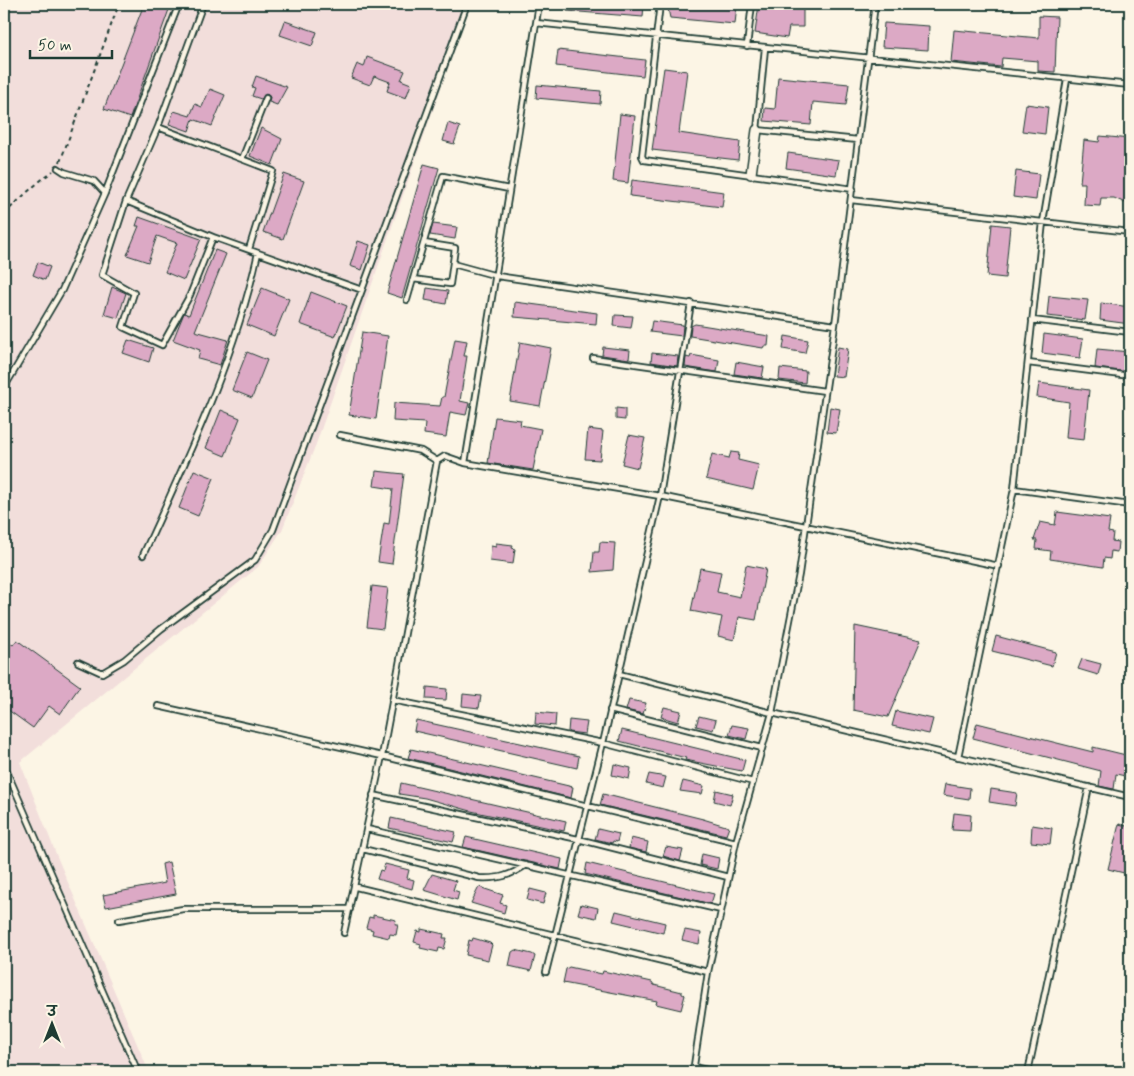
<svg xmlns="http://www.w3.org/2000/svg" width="1134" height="1076" viewBox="0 0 1134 1076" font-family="Mynerve,'Playpen Sans Deva',sans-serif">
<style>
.built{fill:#f2dedb}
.building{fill:#dca9c5;stroke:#1f3d34}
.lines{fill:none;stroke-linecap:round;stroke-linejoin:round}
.lane-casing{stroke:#1f3d34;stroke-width:8}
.street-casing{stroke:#1f3d34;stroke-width:12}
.path{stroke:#1f3d34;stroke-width:2;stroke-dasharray:4 4;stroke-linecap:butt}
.lane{stroke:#fcf5e5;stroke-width:4.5}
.street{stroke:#fcf5e5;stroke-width:9}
</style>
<rect width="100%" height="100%" fill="#fcf5e5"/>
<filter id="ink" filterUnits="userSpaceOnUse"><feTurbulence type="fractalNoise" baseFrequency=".02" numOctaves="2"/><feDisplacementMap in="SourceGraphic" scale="10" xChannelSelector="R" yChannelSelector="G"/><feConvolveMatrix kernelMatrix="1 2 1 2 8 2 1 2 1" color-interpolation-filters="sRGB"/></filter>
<g filter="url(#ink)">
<!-- built -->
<path class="built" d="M4 4H470L316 444 282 530 258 567 20 762 58 859 149 1072H4Z"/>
<!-- building -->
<path class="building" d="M144 4H171L130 118 104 109Z
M567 4H644L643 17 567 11Z
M667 4 737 5 735 24 670 18Z
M759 4H803V27H789L787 38 755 33Z
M1039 16 1057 17 1055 72 1038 71V61L1002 58 1001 67 951 62 954 30 1039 38Z
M285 21 317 32 312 46 280 35Z
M884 23 929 26 928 50 882 47Z
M558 50 645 60 643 76 556 66Z
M367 57 405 71 401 80 411 84 406 98 387 91 390 82 374 76 370 85 351 78 357 64 364 67Z
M664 68 687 71 679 133 740 142 738 160 652 150Z
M256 76 287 87 277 105 269 102 270 97 267 94 261 99 252 96 255 88 252 87Z
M778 77 849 84 846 105 813 102 811 125 764 121 765 108 775 109Z
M537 85 601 91 600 104 536 98Z
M210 89 225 95 212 126 193 119 189 131 169 124 174 111 190 116 195 104 202 107Z
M1026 104 1048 107 1045 134 1022 131Z
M620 114 635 116 628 183 613 181Z
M448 123 460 127 454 144 443 141Z
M261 128 282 139 272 165 250 156Z
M1100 136 1130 139V205L1114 198H1101L1100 206 1084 205 1085 183H1080L1084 140 1099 142Z
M788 153 839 160 836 175 786 168Z
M424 164 439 168 402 298 387 293Z
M1016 171 1039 174 1036 200 1013 197Z
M284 174 304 181 283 239 263 232Z
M632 180 724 192 722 207 630 196Z
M139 217 201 239 184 280 165 272 177 243 157 236 148 262 127 255 139 226H136Z
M433 224 457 227 455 239 430 235Z
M992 224 1010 226 1005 278 987 276Z
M358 241 370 245 362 270 350 266Z
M215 250 226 254 195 331 228 340 220 365 198 359 200 350 173 340 184 313 189 315Z
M38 262 50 267 45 280 33 275Z
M112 287 126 293 118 318 104 314Z
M262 288 289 299 274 336 247 325Z
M427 288 448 291 446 304 425 300Z
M311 292 347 306 335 337 300 324Z
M1049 296 1088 300 1085 320 1047 316Z
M515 302 597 313 596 324 514 317Z
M1101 303 1130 307V324L1100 320Z
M615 315 633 316 631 328 614 326Z
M652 321 683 325 682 336 650 332Z
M695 324 769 336 768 346H764L763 348 690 336 691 326Z
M362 332 388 336 376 419 349 415Z
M1044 334 1083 339 1080 358 1042 353Z
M785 336 808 340 805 353 783 349Z
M455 339 467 341 464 356H467L460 401 469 403 466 415 450 412 446 437 424 434 425 423 393 421 394 403 440 406 442 397H444Z
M128 340 153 348 149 362 123 353Z
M520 342 551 348 540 406 510 401Z
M603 347 630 350 629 359 602 355Z
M838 347 848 349 844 377 834 376Z
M1097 349 1130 352V372L1095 368Z
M247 352 267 360 252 398 232 390Z
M652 353 678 356 677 366 651 362Z
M691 355 719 360 717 372 685 367 686 357 690 358Z
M736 362 764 367 762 378 734 374Z
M780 368 806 371 805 383 779 380Z
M1039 383 1089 390 1084 440 1066 438 1069 402 1037 397Z
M830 407 840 409 836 433 827 432Z
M616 408 625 409V420L616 419Z
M221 410 240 418 225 456 206 448Z
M495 417 521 420 520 425 541 429 533 470 488 463Z
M588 429 603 431 600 460 585 459Z
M629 435 645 438 638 468 622 464Z
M731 452 739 453 738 460 759 465 753 490 706 479 712 454 729 458Z
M194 470 214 478 198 516 179 508Z
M376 471 404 474 392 564 378 562 384 523 389 524 393 489 374 486Z
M1057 512 1110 519 1108 532 1113 533 1112 541 1118 542 1117 552 1111 551 1110 559 1104 558 1103 567 1050 559 1051 551 1036 549 1037 540H1034L1040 522 1055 525Z
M600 542 615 543 613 570 592 572 594 552H599Z
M496 543 513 545 512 548 515 549 513 564 490 561 491 546 496 547Z
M746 565 766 569 756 620 739 617 734 640 718 636 722 617 691 611 700 568 721 572 717 592 740 597Z
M372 586 388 588 383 629 367 627Z
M855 626 921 640 888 717 853 710Z
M996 636 1056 652 1052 666 992 651Z
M4 638 13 645 17 640 80 686 60 714 49 706 33 728 4 707Z
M1082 659 1101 664 1098 675 1078 669Z
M427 687 447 689 446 700 426 699Z
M463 694 481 696 479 708 462 706Z
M629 700 646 703 643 714 626 710Z
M664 707 681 711 678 722 661 717Z
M896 711 933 719 929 734 892 726Z
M536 712 556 714 555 726 535 724Z
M699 716 716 720 713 730 696 726Z
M416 720 579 756 577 768 414 731Z
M569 720 587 722 585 734 568 732Z
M977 723 1093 752V747L1130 756V777L1116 774 1114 789 1099 786 1101 771 973 738Z
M732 725 749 728 746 739 729 735Z
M622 730 745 760 742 771 685 760 686 758 619 741Z
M411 749 573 787 571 798 408 758Z
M614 764 631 768 629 779 612 775Z
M649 774 666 777 663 788 646 784Z
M683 781 704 786 702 794 680 791Z
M401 783 566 821 564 831 471 811 425 798 399 794Z
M945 784 970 788 969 799 943 795Z
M991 789 1017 793 1015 806 989 802Z
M716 790 733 794 730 805 714 801Z
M603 794 703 819 729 827 726 835 600 805Z
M954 813 971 815 970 831 952 830Z
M391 818 456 832 453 842 389 828Z
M1119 824 1130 827V849L1124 873 1108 869Z
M1032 825 1052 828 1050 844 1031 842Z
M598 829 619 834 617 842 613 841 612 843 595 839Z
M466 837 562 859 560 869 463 847Z
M631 838 648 842 646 852 629 848Z
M666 847 683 850 680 861 663 856Z
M702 854 719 858 717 869 700 865Z
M169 862 176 894 106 907 103 895 165 883 162 864Z
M587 863 714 894 711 904 585 874Z
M385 864 409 870 407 878 414 880 412 889 377 879 380 870 383 871Z
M432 874 456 881 453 890 459 892 457 900 424 890Z
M479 887 503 895 500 903 506 905 504 913 471 903Z
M530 889 546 893 543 904 527 900Z
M581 904 598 908 596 918 578 914Z
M616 911 665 923 663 933 613 921Z
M373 915 396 920 395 924H398L396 935 390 934 389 938 372 934 373 930 366 928 369 917 373 918Z
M421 929 444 934 443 938H447L444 949 439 948 438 952 420 948 421 944 414 942 417 931 421 932Z
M685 930 701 933 699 944 682 940Z
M473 938 490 943 492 945 488 960 466 955 469 940 472 941Z
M515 950 532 954 535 956 531 971 509 966 512 952Z
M569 967 602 974 603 971 652 982 654 985 682 992V994L685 995 681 1010 656 1004 657 1001 563 983 566 969Z"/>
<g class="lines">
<defs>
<path id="lane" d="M203 4 158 127 126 201 102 275 134 293 123 327 162 345 190 295 213 237 362 290 467 4
M539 4 536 23 1130 85
M660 4 642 156 644 160 853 189
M536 23C512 170 490 316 465 463L660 496 691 303
M747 46 752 4
M765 48 757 130 858 140
M158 127 273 171 249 249
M242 159 266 98
M58 168 64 172 94 181 105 193
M851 200 1130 232
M126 201 213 237
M453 264 497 276 835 325
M413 279 450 284 455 248 424 243
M407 300 443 176 509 189
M1032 320 1130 332
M593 358 825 391
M1028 363 1130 376
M4 388 62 290 105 193 179 4
M340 435 421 451 437 461
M1014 489 1130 505
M143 555C188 457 235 358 258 253
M78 662 102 673 124 660 161 629 255 560 273 530 362 290
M619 674 772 713 1130 797
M392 700 603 743 753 782
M158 706 382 756 736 842
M610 710 762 748
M958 757 1014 489 1043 222 1067 79
M4 765 138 1072
M373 795 578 839 728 877
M367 829 721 910
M363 849 479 878C499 879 510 876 526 865
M356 887 708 972
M119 920 183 909H350
M344 933 382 756 437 461 445 456 465 463
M546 972 603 743 660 496 999 566
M693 1067 716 1072
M693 1072 708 972 736 842 772 713 799 574 835 325 875 4
M1028 1072 1089 787"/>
<path id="street" d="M751 174 757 130"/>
</defs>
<!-- lane casing -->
<use href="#lane" class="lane-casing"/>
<!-- street casing -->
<use href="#street" class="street-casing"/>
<!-- path -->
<path class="path" d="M60 162 119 4
M4 214C20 199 35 184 53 171"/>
<!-- lane -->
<use href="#lane" class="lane"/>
<!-- street -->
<use href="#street" class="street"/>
</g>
</g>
<!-- margin -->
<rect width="1134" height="1076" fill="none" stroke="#fcf5e5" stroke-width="20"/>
<rect x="10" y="10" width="1114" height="1056" fill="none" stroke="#1f3d34" stroke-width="2" filter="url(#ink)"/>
<!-- north arrow -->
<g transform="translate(52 1024)" stroke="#fcf5e5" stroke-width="4" paint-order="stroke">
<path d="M0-4L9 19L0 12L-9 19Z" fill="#1f3d34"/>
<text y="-8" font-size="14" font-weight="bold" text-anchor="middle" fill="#1f3d34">उ</text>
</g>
<!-- scale -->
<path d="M30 50v8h82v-8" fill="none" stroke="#1f3d34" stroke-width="2.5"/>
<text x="38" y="50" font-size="15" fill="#1f3d34" stroke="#fcf5e5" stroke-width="4" paint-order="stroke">50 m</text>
</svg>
